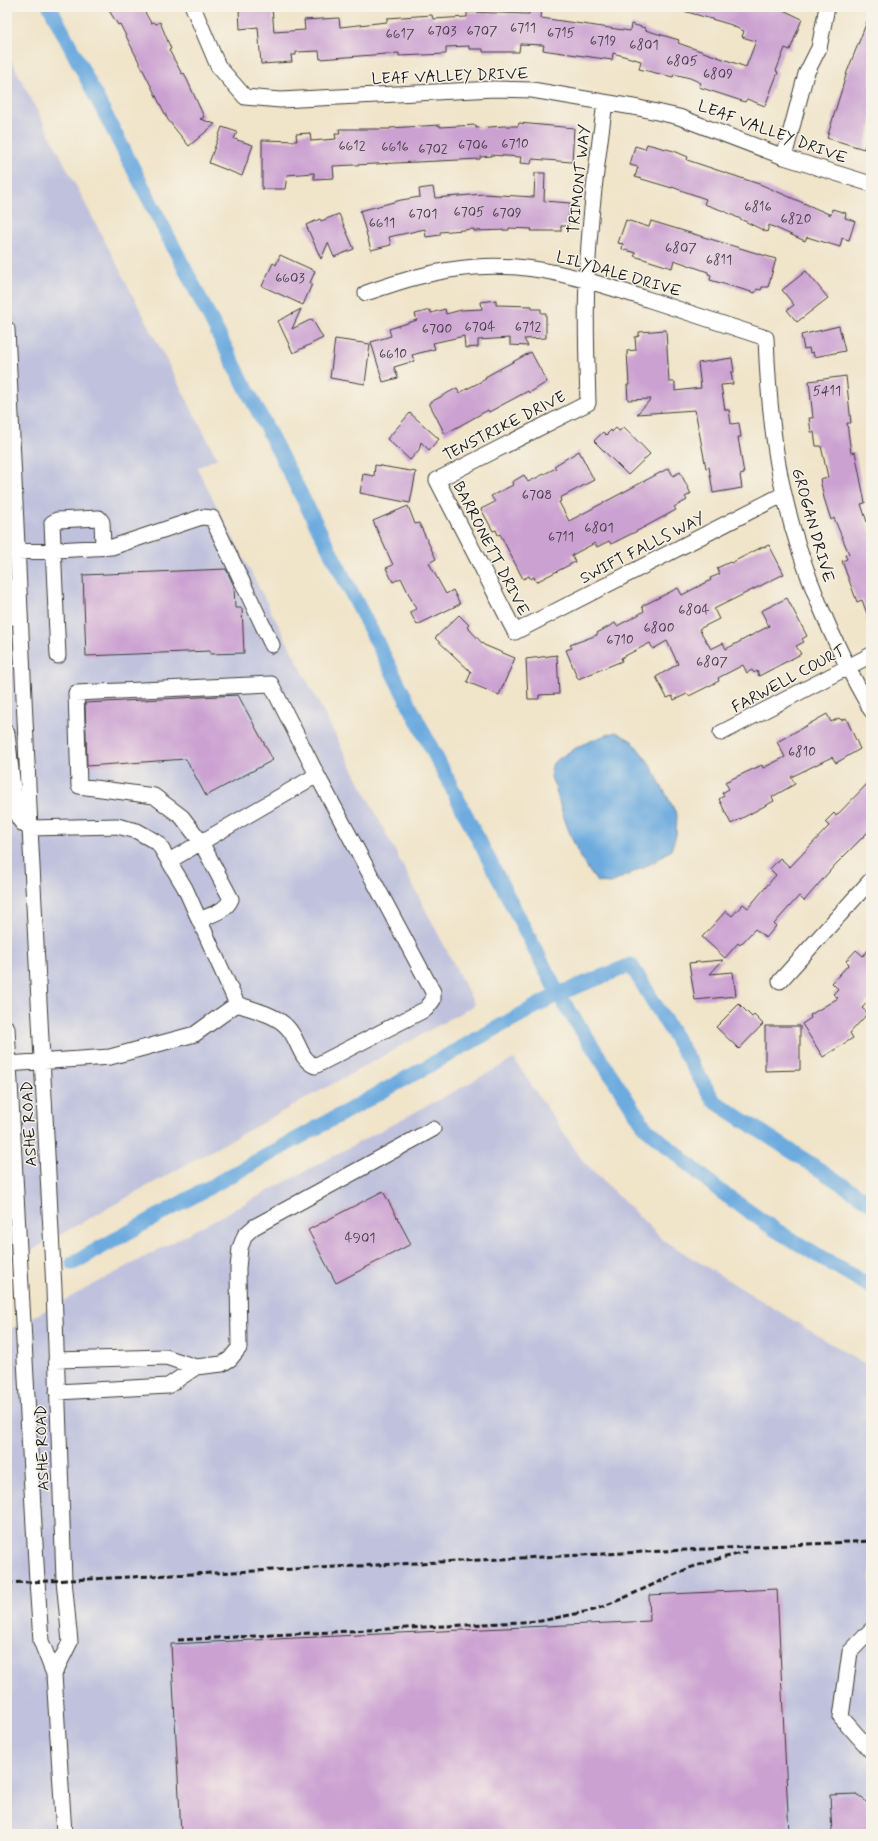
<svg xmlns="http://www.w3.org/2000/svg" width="878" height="1841" viewBox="0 0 878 1841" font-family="Mynerve,sans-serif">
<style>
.industrial{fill:#c0c2dd}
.water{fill:#6dabdf;stroke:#44647e}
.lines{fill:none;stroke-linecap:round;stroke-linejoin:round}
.canal{stroke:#6dabdf;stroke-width:15}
.building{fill:#cba1d1}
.minor-casing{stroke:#3c3a36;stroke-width:17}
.minor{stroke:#fff;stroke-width:15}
.rail{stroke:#1c1c1c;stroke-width:3;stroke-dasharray:6 3;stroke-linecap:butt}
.labels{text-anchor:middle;stroke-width:3;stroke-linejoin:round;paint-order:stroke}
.number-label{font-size:14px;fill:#483d49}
.street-label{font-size:16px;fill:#1c1c1c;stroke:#f7f3e8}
</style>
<rect width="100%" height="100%" fill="#f7f3e8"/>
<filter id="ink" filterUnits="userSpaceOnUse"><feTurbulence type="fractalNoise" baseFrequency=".025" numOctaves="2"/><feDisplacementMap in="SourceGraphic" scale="8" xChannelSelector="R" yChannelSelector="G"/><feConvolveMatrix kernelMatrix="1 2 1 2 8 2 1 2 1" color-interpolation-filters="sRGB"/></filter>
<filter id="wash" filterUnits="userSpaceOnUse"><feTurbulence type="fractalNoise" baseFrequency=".012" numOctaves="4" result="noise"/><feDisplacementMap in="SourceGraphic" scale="16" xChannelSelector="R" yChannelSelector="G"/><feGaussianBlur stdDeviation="0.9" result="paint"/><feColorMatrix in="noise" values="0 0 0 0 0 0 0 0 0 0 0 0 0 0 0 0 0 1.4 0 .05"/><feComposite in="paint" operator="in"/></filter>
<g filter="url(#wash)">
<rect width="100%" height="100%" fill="#f0e4c9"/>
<!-- industrial -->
<path class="industrial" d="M10 58 217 458 197 468 475 1005 7 1264V683L10 682Z
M514 1059 583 1161 663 1240 871 1368V1834H7V1331Z"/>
<!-- water -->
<path class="water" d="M616 732 632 741 650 764 677 815 676 835 671 850 654 862 611 883 597 882C576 855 564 822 556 790 555 785 551 780 551 775 550 772 552 767 553 763 571 749 594 738 616 732Z"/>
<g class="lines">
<!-- canal -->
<path class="canal" d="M50 7 558 994 645 1127 720 1191 774 1229 871 1287
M73 1263 558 994 631 965 714 1101 871 1203"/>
</g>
<g id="blocks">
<!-- building -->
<path class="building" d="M107 7H142L151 23 154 22 156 24 160 22 171 49 169 50 182 74 184 73 204 117 200 119 215 124 189 146 168 120 120 24 118 25Z
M240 7H272L274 32 305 30 304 20 339 18 340 27 387 22V18L432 15 433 19 467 17V12L529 14 530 7H542L541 18 630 31 631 24 645 28V30L679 40 678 43 746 67 756 41 742 37 744 31 732 26V25L684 11V7H777L802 19 790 50 785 48 776 71 778 72 765 106 747 99 745 102 699 87 701 83 690 78 674 74 673 77 639 69 641 61 613 53 612 60 549 51 543 50 544 45 520 44 519 52H483V49H469V46L446 47V54L399 56V53L320 59 319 51 296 52V55H291L292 62 261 64 258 27 240 29 239 9Z
M870 14 871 125 864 149 827 138 847 72Z
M519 123 574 128 572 162 532 159 531 164 520 163 521 157 491 155 492 156 480 157V159L333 166 334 178 314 179V173L287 175 285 189H262V140L297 141 296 134 310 133 311 141 336 139 335 134H340L339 129H390V128L440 125V127L476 125V128L504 126H518Z
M222 127 237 132 234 139 253 145 242 176 209 163Z
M647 144 674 151 688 157 687 160 762 185 831 215 832 209 846 213 845 218 855 221 849 240 842 238 840 247 807 237 805 241 769 225 767 232 724 211 704 204 706 199 672 187V188L635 177 638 167 630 165 635 146 645 149Z
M535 173H545L544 201 570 203 568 226H561V231H531L532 229 509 228V230L474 231V229L440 232V235L426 237 425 229 389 237 391 245 371 250 360 211 401 200 420 197 419 189 433 187 435 198 483 194 534 197Z
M339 214 354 249 334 257 328 243 321 259 306 225 320 219 321 221Z
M626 220 649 227 651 221 776 259 768 287H762L761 290 757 289 755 293 710 280 711 275 708 274V272L674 260 672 268 634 256 636 253 622 249 623 244 618 243Z
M280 255 315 271 310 283 312 284 303 305 262 286 273 263 276 265Z
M806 271 828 298 797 322 787 310 794 305 782 290Z
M496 300V305L532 306V309H541V313H546V338L524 339 528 346 510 345V338L478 340V347L465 348 464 336 433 343 435 349 412 355 414 361 394 367 398 378 383 382 371 342 391 336 389 329 417 320 415 314 430 310 431 313 445 309 446 314 461 310 482 309 481 302Z
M301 309 292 329 312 319 323 338 293 353 278 321Z
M839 326 845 351 814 357 813 352 810 353 809 348 804 349 801 335Z
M666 330 669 382H675V391L701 388 698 363 732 358 734 372H731L733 384 721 385 725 410H729L731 424 739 423 741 437H738L744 474 740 475 742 488 713 493 709 467 706 468 695 410 637 414 651 399 628 400 627 385H629L627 351 636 350 635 337 639 336V332Z
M335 339 370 344 365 384 330 378Z
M531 352 547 382 529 393 528 391 489 412 488 410 445 434 429 403 457 388 459 393 486 379 485 377Z
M846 376 851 423H847L851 453 855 452 865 503 861 504 871 534V622H870L862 600 857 602 842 561 847 559 845 555 849 554 834 518 831 520 824 498 820 479 828 477 821 446H816L814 432H811L809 418H813L809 381Z
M410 413 439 439 429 450 421 442 419 450 410 460 387 439Z
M624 427 650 454 628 475 594 441 603 432 606 435 611 430 612 432 616 428 619 431Z
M579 451 594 480 560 498 561 501 559 502 569 521 669 468 673 476 680 472 691 494 685 497 687 500 674 507 676 510 639 530 611 544 609 541 597 547 595 543 572 555 575 562 536 582 534 577 530 579 529 576 523 579 500 534 498 535 496 530 493 531 481 509 495 502 491 496 513 485 512 482 524 475 528 482 556 468 554 466Z
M375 465 416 472 410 503 360 493 363 474 374 476Z
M408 506 415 524 419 523 436 559 429 563 442 587 446 594 453 590 460 604 417 625 410 612 416 609 401 578 393 582 386 568 393 565 373 521Z
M769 545 784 574 714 609 719 619 699 629 711 649 723 643 726 649 769 626 761 611 787 598 807 636 802 639 804 642 796 646 801 654 759 676 757 671 754 673 752 670 747 673 743 665 718 678 719 681 689 696 687 694 674 700 672 696 667 698 656 677 678 664 667 641 653 649 650 643 621 658 622 661 578 679 566 650 572 648 570 645 597 635V633L615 623 617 626 638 615 644 611 642 606 678 588 682 595 711 580 710 578 720 574 717 568 730 562 731 563 764 546V547Z
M226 569 234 586 235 608H242L244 653 210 654V651L86 656 83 575Z
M459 615 469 625 467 627 484 645 515 658 499 695 467 682 471 672 435 638Z
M557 655 559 694 539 695V699H528L526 659Z
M238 695 273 760 206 796 186 759 87 766 85 703Z
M827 714 831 722 839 718 841 720 846 718 860 749 836 763 832 757 791 777 795 784 772 797 774 801 731 824 719 799 724 796 722 793 729 789 725 782 762 765 763 768 785 757 777 742Z
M871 780V829L835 865 804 901 799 896 774 924 776 926 766 938 755 929 740 945 738 943 725 958 702 937 726 911 732 916 743 904 748 908 776 875 770 869 780 858 790 867 829 826 825 822 834 813 836 816Z
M871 946V998L862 1008 868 1013 850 1033 853 1038 823 1057 802 1024 811 1018 810 1015 838 998 833 994 838 989 832 983 849 964 846 961 856 950 863 956Z
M723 960 710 974 733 972 736 996 695 1000 689 963Z
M739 1004 752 1017 754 1015 763 1024 739 1049 716 1027Z
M765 1026H800V1070L765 1071Z
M383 1191 411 1244 336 1283 308 1230Z
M777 1589 789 1834H181L171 1644 650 1621 649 1595Z
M857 1794 871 1806V1834H832L830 1795Z"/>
</g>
</g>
<g filter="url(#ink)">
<use href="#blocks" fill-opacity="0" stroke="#3c3a36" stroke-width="1"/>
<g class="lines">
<defs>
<path id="minor" d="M193 7 218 66 245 97 280 100 494 89 532 90 639 108 679 117 784 157 871 184
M605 103C597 162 589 221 587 281 585 322 587 362 588 403L437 480 515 632 784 494
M784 157 806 74 819 48 827 7
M366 293C404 280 435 270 475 267 535 262 591 281 647 299 687 312 726 325 766 338 768 390 772 443 784 494 800 566 834 646 871 710
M7 329 30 828 54 1289 64 1580 70 1642 54 1674
M18 552 112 547 202 517 212 518 272 645
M7 586 8 597 17 619
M58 656 52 523 57 520 99 518 102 522 103 547
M7 733 15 808C18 818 20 824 30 828L117 826 137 831 158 843 185 888 237 1004C253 1010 275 1014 287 1027 299 1039 299 1059 315 1066L426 1009 433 1000V992L317 775
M721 733 871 655
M169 861 317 775 271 684 76 693 79 786 154 796 182 817 201 842 231 899C226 911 211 915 199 920
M780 981 871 880
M7 1028 37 1581 41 1641 54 1674 64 1834
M7 1064 110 1057 195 1034 237 1004
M56 1360 166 1357 196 1367 222 1364 230 1359 239 1348 238 1268 240 1248 245 1235 254 1227 433 1129
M57 1392 168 1386 196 1367
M871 1630 850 1652 841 1717 871 1751"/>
</defs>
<!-- minor casing -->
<use href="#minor" class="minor-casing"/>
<!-- minor -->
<use href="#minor" class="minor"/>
<!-- rail -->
<path class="rail" d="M7 1583 871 1541
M178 1640 541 1621 594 1610 624 1598 689 1568 718 1559 750 1551"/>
</g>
</g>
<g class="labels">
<!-- number labels -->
<g class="number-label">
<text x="523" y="32">6711</text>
<text x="442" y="35">6703</text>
<text x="482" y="35">6707</text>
<text x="561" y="37">6715</text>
<text x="400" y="38">6617</text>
<text x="603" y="45">6719</text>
<text x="644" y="49">6801</text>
<text x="682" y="65">6805</text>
<text x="718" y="78">6809</text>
<text x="515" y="148">6710</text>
<text x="473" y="149">6706</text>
<text x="352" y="150">6612</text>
<text x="395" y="151">6616</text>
<text x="433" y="153">6702</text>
<text x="758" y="211">6816</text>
<text x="469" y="216">6705</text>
<text x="507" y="217">6709</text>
<text x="423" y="218">6701</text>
<text x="796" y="223">6820</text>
<text x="382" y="227">6611</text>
<text x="681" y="252">6807</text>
<text x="719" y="264">6811</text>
<text x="290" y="282">6603</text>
<text x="480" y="331">6704</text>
<text x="528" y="331">6712</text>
<text x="437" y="333">6700</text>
<text x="393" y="358">6610</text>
<text x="827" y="395">5411</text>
<text x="537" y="499">6708</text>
<text x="599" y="532">6801</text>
<text x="561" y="541">6711</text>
<text x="694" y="614">6804</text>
<text x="659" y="632">6800</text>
<text x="620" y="644">6710</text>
<text x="712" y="666">6807</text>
<text x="802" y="756">6810</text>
<text x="360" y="1242">4901</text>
</g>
<!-- street labels -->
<g class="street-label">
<text transform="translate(450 75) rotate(-2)" y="6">LEAF VALLEY DRIVE</text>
<text transform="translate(773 131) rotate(20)" y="6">LEAF VALLEY DRIVE</text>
<text transform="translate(578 179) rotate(-84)" y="6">TRIMONT WAY</text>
<text transform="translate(619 273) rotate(16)" y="6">LILYDALE DRIVE</text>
<text transform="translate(504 425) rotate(-27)" y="6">TENSTRIKE DRIVE</text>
<text transform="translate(814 525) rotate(74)" y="6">GROGAN DRIVE</text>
<text transform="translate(642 547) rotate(-27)" y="6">SWIFT FALLS WAY</text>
<text transform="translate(492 548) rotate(63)" y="6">BARRONETT DRIVE</text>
<text transform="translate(788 678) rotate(-28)" y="6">FARWELL COURT</text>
<text transform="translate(28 1124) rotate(-93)" y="6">ASHE ROAD</text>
<text transform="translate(41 1448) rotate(-92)" y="6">ASHE ROAD</text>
</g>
</g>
<!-- margin -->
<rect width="878" height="1841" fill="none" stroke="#f7f3e8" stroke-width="24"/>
</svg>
